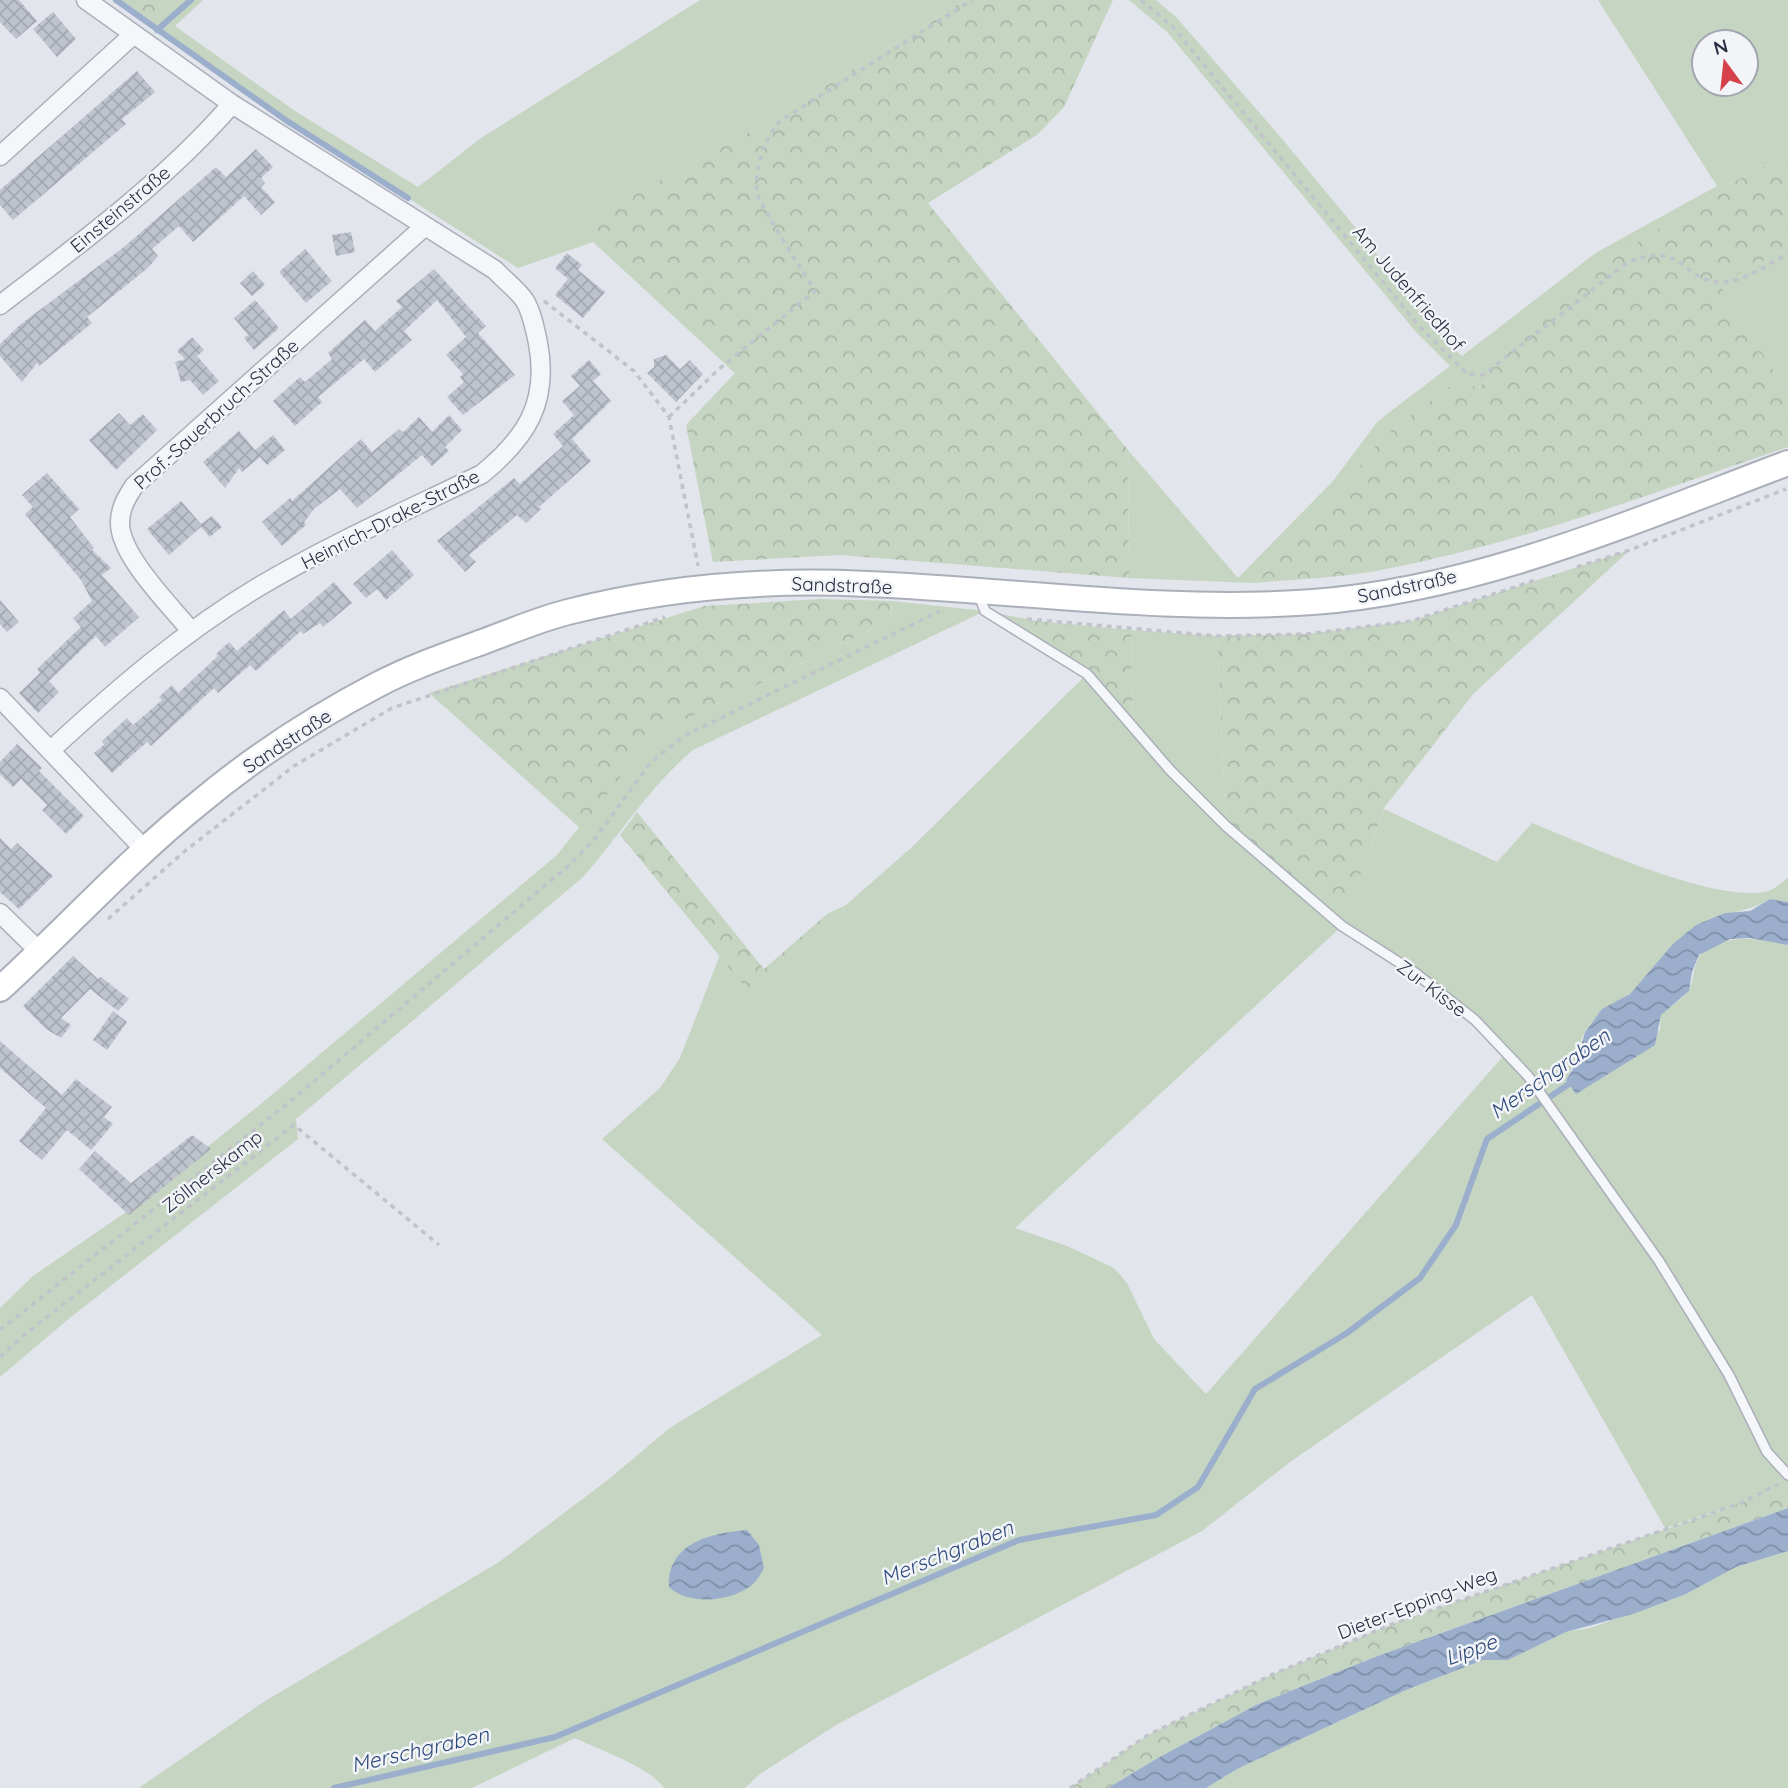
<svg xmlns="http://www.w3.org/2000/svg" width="1788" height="1788" viewBox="0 0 1788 1788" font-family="Quicksand,sans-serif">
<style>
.grass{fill:#c5d5c2;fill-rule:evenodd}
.forest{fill:url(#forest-crowns)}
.water{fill:url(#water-waves)}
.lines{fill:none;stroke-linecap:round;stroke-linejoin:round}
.stream{stroke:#9bafcd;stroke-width:6}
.building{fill:url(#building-cross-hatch)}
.lane-casing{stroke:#aaafb9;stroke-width:12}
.street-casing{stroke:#aaafb9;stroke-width:21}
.secondary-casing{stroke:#aaafb9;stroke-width:28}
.path{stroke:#c0c3ca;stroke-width:3.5;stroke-dasharray:5 5;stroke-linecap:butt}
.lane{stroke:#f5f6f9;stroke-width:9}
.street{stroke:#f5f6f9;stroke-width:18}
.secondary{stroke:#fff;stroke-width:24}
.labels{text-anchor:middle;stroke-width:5;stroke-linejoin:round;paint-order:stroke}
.street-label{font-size:19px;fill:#293044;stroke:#f2f4f8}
.water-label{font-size:21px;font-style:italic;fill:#304b7b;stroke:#f2f4f8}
</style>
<defs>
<pattern id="forest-crowns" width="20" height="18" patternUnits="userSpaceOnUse" patternTransform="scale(1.75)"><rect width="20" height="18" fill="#c5d5c2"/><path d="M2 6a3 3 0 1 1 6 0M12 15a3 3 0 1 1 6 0" fill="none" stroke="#a9b7a8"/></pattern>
<pattern id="water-waves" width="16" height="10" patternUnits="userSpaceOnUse" patternTransform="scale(1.75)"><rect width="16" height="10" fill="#9bafcd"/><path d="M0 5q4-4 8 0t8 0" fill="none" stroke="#7e8fa8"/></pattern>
<pattern id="building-cross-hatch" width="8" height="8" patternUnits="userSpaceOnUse" patternTransform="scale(1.75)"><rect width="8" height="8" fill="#bec3ce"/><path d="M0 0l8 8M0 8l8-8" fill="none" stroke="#a3a8b2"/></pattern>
</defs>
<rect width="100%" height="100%" fill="#e2e5eb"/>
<!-- grass -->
<path class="grass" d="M191 0H203L175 26 295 111 418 187 481 138 700 0H965L764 124 603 212 593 242 518 268 287 121 157 30Z
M1129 0H1156L1177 18 1284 141 1392 272C1419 298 1435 332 1462 356L1597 252 1717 186 1598 0H1788V155L1719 189 1483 362 1492 376 1478 388 1458 380 1389 432 1370 452 1344 489 1254 583 1129 578 1128 450 1238 578 1333 481 1378 421 1450 366 1416 332 1167 32ZM1704 42H1746V84H1704Z
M1788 248V394L1718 284Z
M892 601 985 611 693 750C650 786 620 835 583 877L296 1119 298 1139 66 1321 0 1377V1308L33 1276 129 1210 262 1103 557 855 640 751 676 724 891 620Z
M1131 630 1217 636 1226 826 1342 925 1384 809 1497 862 1532 823C1587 845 1708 901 1765 892 1773 891 1782 882 1788 878V902L1770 899C1744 914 1725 911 1700 924 1678 935 1652 976 1631 993 1614 1006 1598 1011 1586 1030 1577 1045 1576 1064 1566 1080L1576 1093 1660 1030 1661 1015C1668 1007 1684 999 1689 990 1694 981 1693 969 1698 959 1712 932 1764 938 1788 945V1476L1744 1502 1665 1528 1532 1295 1290 1462 1202 1531 836 1725 760 1774 745 1788H664C650 1767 599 1750 575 1738L472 1788H139L262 1703 499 1562 609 1479 671 1427 822 1335 602 1139 660 1088 680 1058 720 955 754 997 836 926 846 905 911 848 1087 674 1133 726ZM1342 926 1475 1020 1506 1053 1206 1394 1154 1339 1127 1283 1114 1268 1067 1246 1015 1228Z
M1788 1551V1788H1206L1239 1768 1406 1690 1483 1660H1508L1566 1632 1590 1628 1686 1594 1736 1567Z"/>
<!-- forest -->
<path class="forest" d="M116 0H191L157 30Z
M965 0H1113L1064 107 1037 135 928 203 1128 450 1129 578 840 555 713 562 686 425 735 373 593 242 603 212 764 124Z
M1788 155V248L1719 284 1788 394V447C1654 492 1520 544 1381 570 1340 578 1296 579 1254 583L1344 489 1370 452 1389 432 1458 380 1478 388 1492 376 1483 362 1623 252 1719 189Z
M1630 550 1474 693 1384 808 1342 926 1226 826 1217 636 1306 634 1411 621Z
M821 599 892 601 891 620 676 724 640 751 581 829 429 693 704 606Z
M985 611 1036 621 1131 630 1133 727 1087 674Z
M637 812 764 969 827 914 846 905 836 926 754 998 620 835Z
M1788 1476V1508L1375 1657 1256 1705 1156 1759 1108 1788H1070L1148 1735 1271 1675 1395 1623 1744 1502Z"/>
<!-- water -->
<path class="water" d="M1770 899 1788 902V945L1750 938 1730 939 1699 955 1692 972 1689 991 1661 1015 1655 1045 1576 1094 1566 1080 1576 1064 1585 1032 1602 1009 1630 994 1673 944 1696 925 1725 913 1750 911Z
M1788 1508V1551L1736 1567 1686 1594 1633 1614 1566 1632 1508 1660H1483L1406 1690 1239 1768 1206 1788H1108L1156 1759 1256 1705 1375 1657Z
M747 1530 759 1545 764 1568C761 1573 758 1579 754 1583 734 1602 689 1606 669 1587 667 1543 711 1533 747 1530Z"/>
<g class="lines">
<!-- stream -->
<path class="stream" d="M116 0 287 121 408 198
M157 30 191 0
M334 1788 555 1737 1019 1540 1156 1515 1198 1487 1255 1389 1347 1333 1420 1278 1456 1225 1487 1139 1575 1080"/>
</g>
<!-- building -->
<path class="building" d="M0 0H19L37 21 16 39 0 22Z
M53 12 76 39 57 57 33 29Z
M137 71 155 92 122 119 126 124 13 220 0 205V190Z
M256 149 273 167 261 178 265 183 261 187 275 202 261 215 244 196 193 242 179 226 152 249 158 256 149 267 87 317 92 323 39 366 37 363 22 382 0 356V344L21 324 124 247 216 167 226 177Z
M351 232 355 252 336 256 332 235Z
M305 249 332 281 306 303 279 272Z
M567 253 582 265 578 270 605 292 583 318 555 295 568 279 555 268Z
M434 269 486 326 478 333 515 375 463 415 447 397 464 382 460 377 463 374 446 355 466 337 437 300 404 331 412 340 375 372 364 359 318 397 322 402 295 426 273 401 300 377 305 382 332 359 328 353 365 320 375 331 402 307 396 301Z
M253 271 265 285 252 296 240 283Z
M255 300 279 328 254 350 244 338 248 335 234 318Z
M192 337 204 350 197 356 219 381 203 395 190 380 181 382 175 362 185 359 177 351Z
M666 355 680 369 690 360 703 374 676 402 647 373 654 367V359Z
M589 360 601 374 593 381 611 401 572 439 591 461 539 507 541 509 526 523 517 515 469 555 476 562 465 572 437 541 514 478 520 484 563 446 553 434 574 415 562 401 580 386 571 376Z
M119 413 130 425 143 414 157 430 116 470 89 440Z
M449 415 462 430 445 447 449 451 432 466 422 455 357 508 340 489 314 509 304 522 306 525 282 546 262 522 290 498 292 501 361 439 372 452 399 429 403 432 419 417 432 432Z
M239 431 255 450 273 435 285 450 267 465 260 457 242 472 239 468 225 488 203 462Z
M47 473 79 509 70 517 94 548 92 550 111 568 102 575 139 617 105 647 96 636 49 681 47 679 59 692 38 713 19 693 40 673 37 669 81 627 73 618 92 601 81 580 25 514 33 507 22 495Z
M181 501 201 524 212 516 222 527 210 537 201 527 169 555 147 529Z
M392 550 414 575 386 600 377 589 366 598 353 584Z
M334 582 352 603 323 627 320 623 303 634 301 631 256 671 250 665 218 693 214 688 151 746 147 742 112 773 94 753 104 745 102 741 127 718 133 725 162 700 159 697 172 685 178 693 218 656 216 654 229 642 237 651 284 610 291 619Z
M0 600 19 622 7 632 0 624Z
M17 744 42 768 39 771 84 816 66 834 42 810 47 805 21 779 13 787 0 774V762Z
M0 838 11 849 17 843 53 876 19 909 0 892Z
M73 956 98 979 101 977 129 999 118 1011 90 989 61 1018 71 1025 61 1038 46 1029 23 1006Z
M113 1011 127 1022 107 1050 93 1040Z
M0 1041 62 1095 76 1079 112 1107 104 1117 113 1124 91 1150 67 1130 42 1160 19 1141 46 1108 0 1068Z
M192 1135 211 1149 129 1215 79 1169 95 1151 131 1183Z"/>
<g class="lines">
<defs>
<path id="lane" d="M978 593 985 611 1087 674 1170 770 1226 826 1342 926 1414 972 1475 1020 1528 1076 1659 1261 1729 1375 1767 1452 1788 1475"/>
<path id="street" d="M0 156 134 34
M0 305C81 243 165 181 232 104
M191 631C170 605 119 555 120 522 120 508 127 497 134 486L424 227
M0 698 145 850
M51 750C117 689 183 632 260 586 331 544 408 510 482 474 527 437 549 402 538 343 535 329 532 313 525 301 518 290 504 280 495 270L232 104 86 0
M0 913 40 952"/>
<path id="secondary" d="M0 989C67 928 128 860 199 803 254 757 314 718 377 685 411 667 449 654 485 641 512 631 540 619 568 612 666 587 765 579 867 584 1016 590 1164 613 1313 602 1477 590 1636 520 1788 463"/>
</defs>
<!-- lane casing -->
<use href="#lane" class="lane-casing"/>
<!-- street casing -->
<use href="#street" class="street-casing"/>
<!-- secondary casing -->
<use href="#secondary" class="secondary-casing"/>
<!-- path -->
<path class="path" d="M1141 0 1172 26 1420 327 1467 374 1483 375 1628 262C1686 239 1681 283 1723 282 1746 281 1769 263 1788 254
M544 301 634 371 669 417 698 566
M669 417 719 369 815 291C805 274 759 205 757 192 754 169 765 137 780 121L972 0
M1577 567 1630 550 1786 489
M1027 619 1217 636 1306 634 1411 621 1536 580
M108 919 185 851 294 766 392 708 665 617
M0 1330 287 1104 567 867 594 840 651 762 684 736 940 611
M0 1357 29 1331 294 1125 439 1245
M1070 1788 1148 1735 1271 1675 1395 1623 1744 1502 1778 1484"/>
<!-- lane -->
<use href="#lane" class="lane"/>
<!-- street -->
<use href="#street" class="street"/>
<!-- secondary -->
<use href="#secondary" class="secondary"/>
</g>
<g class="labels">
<!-- street labels -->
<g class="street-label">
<text transform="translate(120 209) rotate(-40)" y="7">Einsteinstraße</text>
<text transform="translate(1409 288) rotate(49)" y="7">Am Judenfriedhof</text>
<text transform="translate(216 414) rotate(-42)" y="7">Prof.-Sauerbruch-Straße</text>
<text transform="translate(390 519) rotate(-27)" y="7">Heinrich-Drake-Straße</text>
<text transform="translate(842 585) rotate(2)" y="7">Sandstraße</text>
<text transform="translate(1407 586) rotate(-12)" y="7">Sandstraße</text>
<text transform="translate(287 741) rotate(-33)" y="7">Sandstraße</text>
<text transform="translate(1432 988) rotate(37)" y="7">Zur Kisse</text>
<text transform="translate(212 1171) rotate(-38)" y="7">Zöllnerskamp</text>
<text transform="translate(1417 1603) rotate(-21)" y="7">Dieter-Epping-Weg</text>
</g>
<!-- water labels -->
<g class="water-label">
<text transform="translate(1550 1074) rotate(-35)" y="7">Merschgraben</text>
<text transform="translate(947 1553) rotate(-22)" y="7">Merschgraben</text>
<text transform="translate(1471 1650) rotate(-20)" y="7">Lippe</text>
<text transform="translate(420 1750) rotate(-13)" y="7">Merschgraben</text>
</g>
</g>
<!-- north arrow -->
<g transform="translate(1725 63) rotate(345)"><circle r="33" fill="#f2f4f8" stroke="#a2a6b0" stroke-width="2"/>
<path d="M0-5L12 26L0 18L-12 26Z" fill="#d6404b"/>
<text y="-10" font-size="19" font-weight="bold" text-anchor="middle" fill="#293044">N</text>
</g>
</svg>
